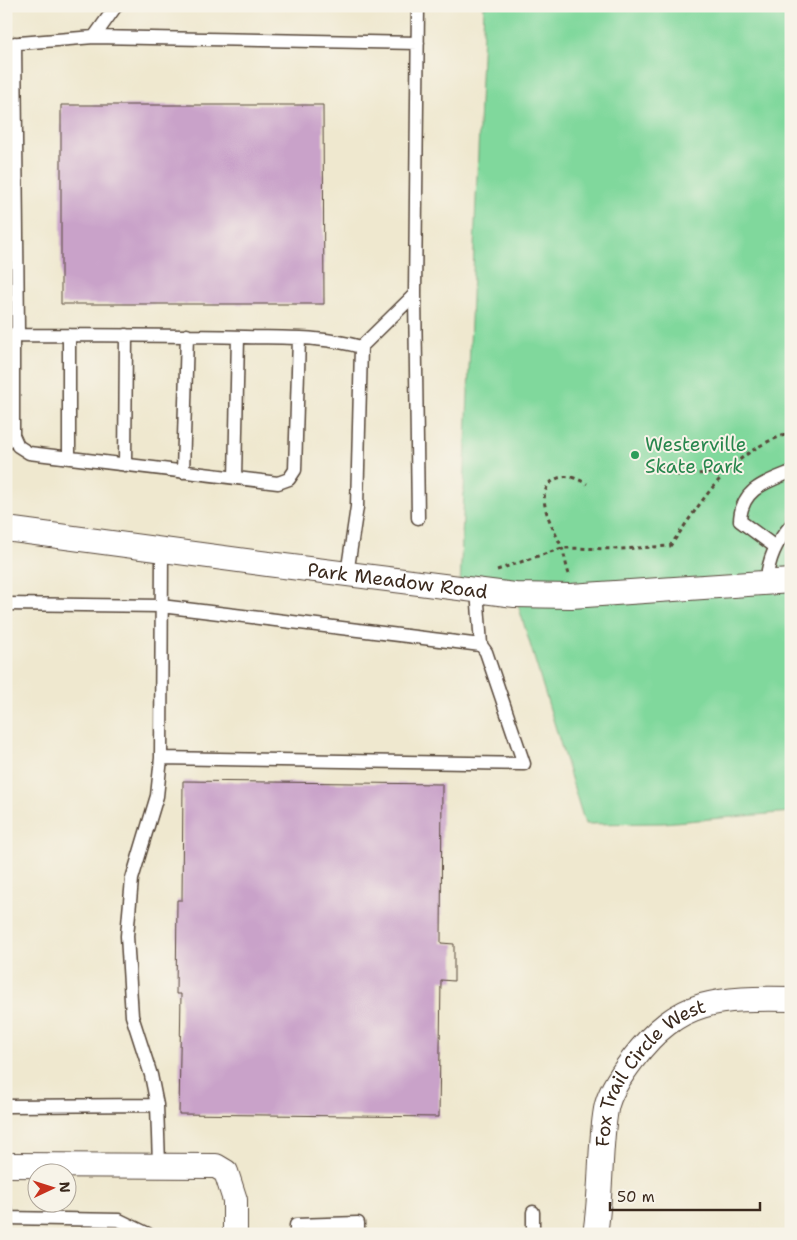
<svg xmlns="http://www.w3.org/2000/svg" width="797" height="1240" viewBox="0 0 797 1240" font-family="'Shantell Sans',sans-serif">
<style>
.green{fill:#80d89c;stroke:#5e815d}
.building{fill:#c9a2c9}
.lines{fill:none;stroke-linecap:round;stroke-linejoin:round}
.lane-casing{stroke:#564639;stroke-width:15}
.street-casing{stroke:#564639;stroke-width:26}
.path{stroke:#564639;stroke-width:3;stroke-dasharray:4 4;stroke-linecap:butt}
.lane{stroke:#fff;stroke-width:12}
.street{stroke:#fff;stroke-width:24}
.leisure-dot{fill:#2e9e5b;stroke:#f7f3e8;stroke-width:2}
.labels{text-anchor:middle;stroke-width:4;stroke-linejoin:round;paint-order:stroke}
.leisure-label{font-size:19px;fill:#27864d;stroke:#f7f3e8;text-anchor:start}
.street-label{font-size:19px;fill:#3b2a1e;stroke:#f7f3e8}
</style>
<rect width="100%" height="100%" fill="#f7f3e8"/>
<filter id="ink" filterUnits="userSpaceOnUse"><feTurbulence type="fractalNoise" baseFrequency=".02" numOctaves="2"/><feDisplacementMap in="SourceGraphic" scale="10" xChannelSelector="R" yChannelSelector="G"/><feConvolveMatrix kernelMatrix="1 2 1 2 8 2 1 2 1" color-interpolation-filters="sRGB"/></filter>
<filter id="wash" filterUnits="userSpaceOnUse"><feTurbulence type="fractalNoise" baseFrequency=".0096" numOctaves="4" result="noise"/><feDisplacementMap in="SourceGraphic" scale="20" xChannelSelector="R" yChannelSelector="G"/><feGaussianBlur stdDeviation="1.12" result="paint"/><feColorMatrix in="noise" values="0 0 0 0 0 0 0 0 0 0 0 0 0 0 0 0 0 1.4 0 .05"/><feComposite in="paint" operator="in"/></filter>
<g filter="url(#wash)">
<rect width="100%" height="100%" fill="#efe8cf"/>
<!-- green -->
<path class="green" d="M484 6H791V812L663 823 585 824 515 595 460 588Z"/>
<g id="blocks">
<!-- building -->
<path class="building" d="M61 105H323L324 304H61Z
M183 781 442 784 441 943 454 944V981L441 980 439 1117 179 1114 181 994H176L177 900H182Z"/>
</g>
</g>
<g filter="url(#ink)">
<use href="#blocks" fill-opacity="0" stroke="#564639" stroke-width="1"/>
<g class="lines">
<defs>
<path id="lane" d="M94 37 418 43
M7 44 94 37 116 6
M415 294 418 518
M6 336 13 335 18 330 15 43
M299 338 295 470 289 479 278 483 29 453 18 446 13 435V335C91 335 168 335 245 337 284 338 324 336 361 347
M69 458V335
M125 465 126 335
M183 472 187 335
M235 478 238 337
M774 546 740 521C741 489 766 482 791 472
M347 574 357 507 361 347 415 294 418 6
M766 582C769 558 775 544 791 525
M6 604 161 606 481 645
M161 758 524 764 486 652 481 645 477 590
M6 1106 157 1105
M159 1164 157 1105 151 1075 132 1016 127 936 132 879 157 796 161 758 162 550
M6 1209 7 1218 119 1220 148 1234
M296 1234V1225L358 1223V1234
M533 1234V1212"/>
<g id="street">
<path id="s1" d="M6 529 268 564 515 595 571 596 791 581"/>
<path d="M6 1165 216 1166 226 1172 235 1200V1234"/>
<path id="s2" d="M595 1234C602 1192 599 1150 606 1109 609 1092 623 1072 633 1059 679 998 719 998 791 999"/>
</g>
</defs>
<!-- lane casing -->
<use href="#lane" class="lane-casing"/>
<!-- street casing -->
<use href="#street" class="street-casing"/>
<!-- path -->
<path class="path" d="M661 466 678 475 711 473 721 477
M497 570 562 548 621 549 670 546C706 497 729 451 791 433
M569 574C566 566 565 556 562 548 555 530 531 495 554 480 566 473 576 478 587 484"/>
<!-- lane -->
<use href="#lane" class="lane"/>
<!-- street -->
<use href="#street" class="street"/>
</g>
</g>
<!-- markers -->
<circle class="leisure-dot" cx="635" cy="455" r="5"/>
<g class="labels">
<!-- leisure labels -->
<g class="leisure-label">
<text x="645" y="451">Westerville<tspan x="645" dy="22">Skate Park</tspan></text>
</g>
<!-- street labels -->
<g class="street-label">
<text dy="7" stroke="none"><textPath href="#s1" startOffset="395">Park Meadow Road</textPath></text>
<text dy="7" stroke="none"><textPath href="#s2" startOffset="181">Fox Trail Circle West</textPath></text>
</g>
</g>
<!-- margin -->
<rect width="797" height="1240" fill="none" stroke="#f7f3e8" stroke-width="25"/>
<!-- north arrow -->
<g transform="translate(52 1188) rotate(86)"><circle r="24" fill="#f7f3e8" stroke="#aca397"/>
<path d="M0-4L9 19L0 12L-9 19Z" fill="#c8321e"/>
<text y="-8" font-size="14" font-weight="bold" text-anchor="middle" fill="#3b2a1e">N</text>
</g>
<!-- scale -->
<path d="M610 1202v8h150v-8" fill="none" stroke="#3b2a1e" stroke-width="2.5"/>
<text x="617" y="1202" font-size="15" fill="#3b2a1e" stroke="#f7f3e8" stroke-width="4" paint-order="stroke">50 m</text>
</svg>
